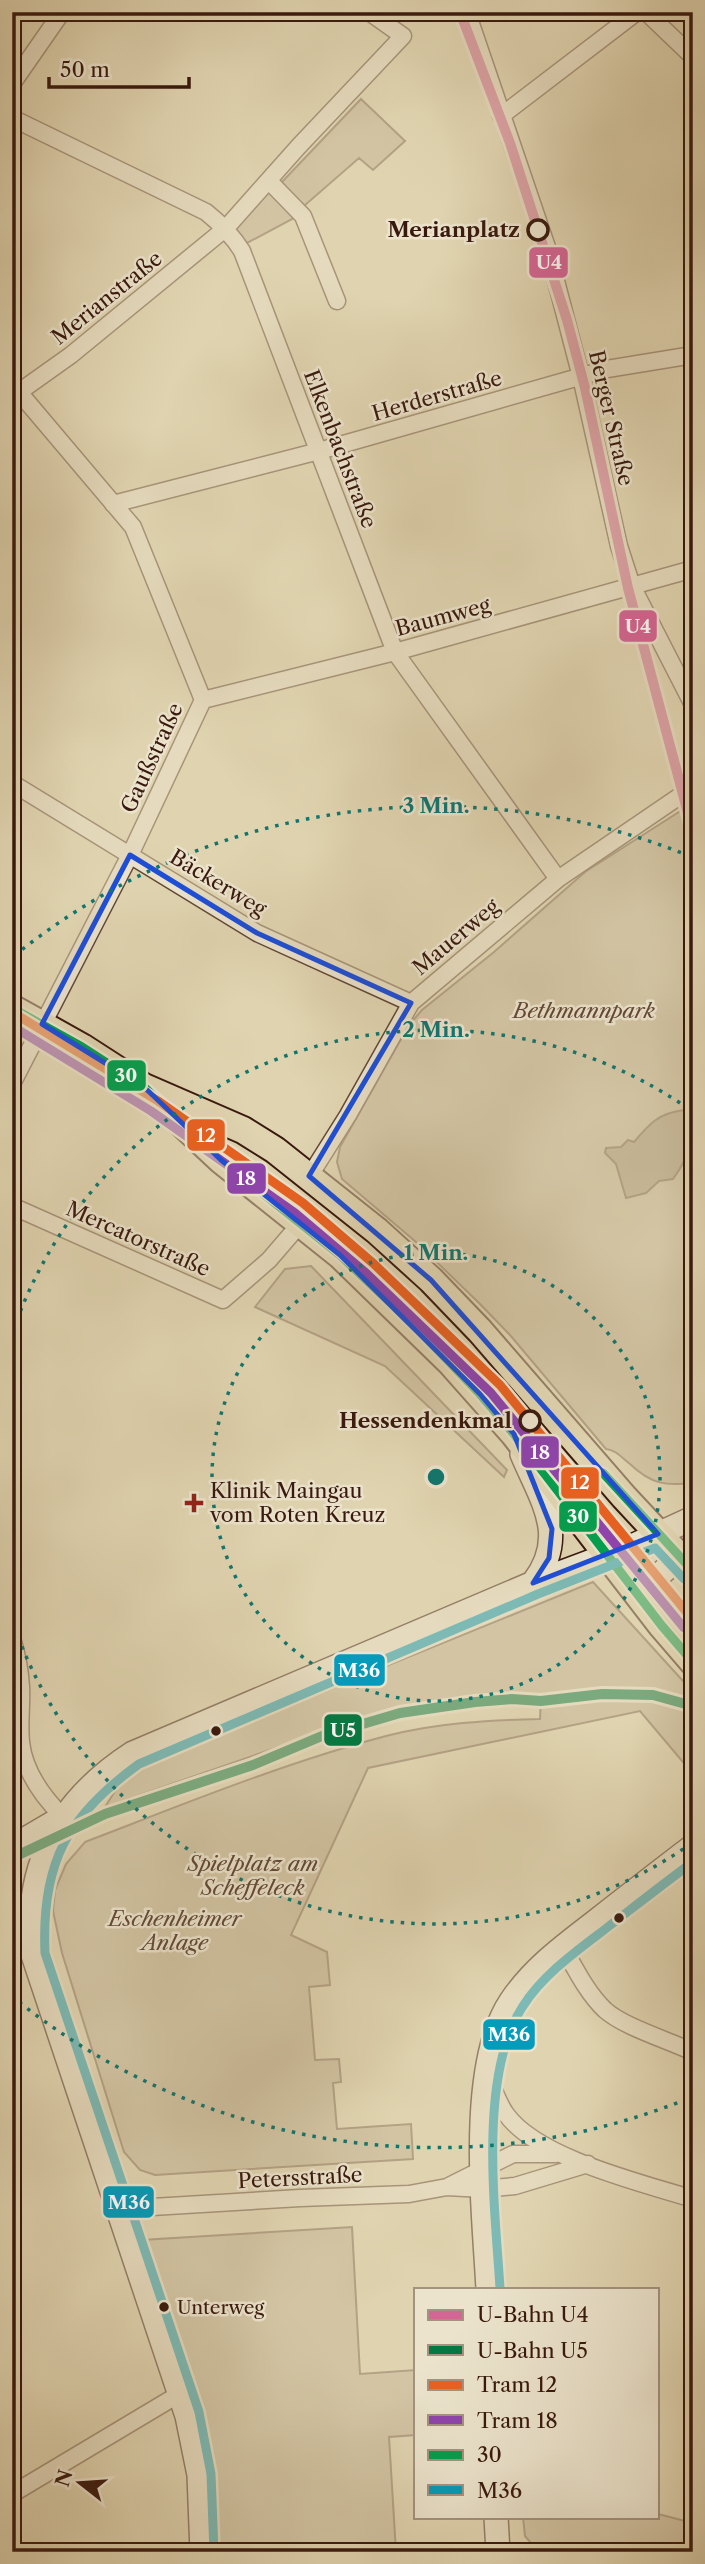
<svg xmlns="http://www.w3.org/2000/svg" width="705" height="2564" viewBox="0 0 705 2564" font-family="'Libre Caslon Text',serif">
<style>
.green{fill:#c4b494;stroke:#7e6651;stroke-width:2}
.water{fill:#a79479;stroke:#7b634e;stroke-width:2}
.lines{fill:none;stroke-linecap:round;stroke-linejoin:round}
.street-casing{stroke:#634836;stroke-width:19}
.secondary-casing{stroke:#39190e;stroke-width:26}
.primary-casing{stroke:#39190e;stroke-width:30}
.street{stroke:#ebe3cc;stroke-width:16}
.secondary{stroke:#ebe3cc;stroke-width:23}
.primary{stroke:#e0d4b0;stroke-width:26}
.bus-1-casing{stroke:#ebe3cc;stroke-width:14}
.bus-2-casing{stroke:#ebe3cc;stroke-width:14}
.bus-1{stroke:#039f4e;stroke-width:9}
.bus-2{stroke:#069bbb;stroke-width:9}
.tram-1-casing{stroke:#ebe3cc;stroke-width:14}
.tram-2-casing{stroke:#ebe3cc;stroke-width:14}
.tram-1{stroke:#e96121;stroke-width:9}
.tram-2{stroke:#8e44ad;stroke-width:9}
.metro-1-casing{stroke:#ebe3cc;stroke-width:16}
.metro-2-casing{stroke:#ebe3cc;stroke-width:16}
.metro-1{stroke:#d56594;stroke-width:10}
.metro-2{stroke:#007942;stroke-width:10}
.marked{fill:none;stroke:#1d4ed8;stroke-width:5;stroke-linejoin:round}
.ring{fill:none;stroke:#0f766e;stroke-width:3.5;stroke-dasharray:3.5 7}
.stop-dot{fill:#ebe3cc;stroke:#39190e;stroke-width:3.5}
.poi-dot{fill:#8f2418;stroke:#ebe3cc;stroke-width:2.5}
.bus-dot{fill:#39190e;stroke:#ebe3cc;stroke-width:2.5}
.labels{text-anchor:middle;stroke-width:5;stroke-linejoin:round;paint-order:stroke}
.bus-label{font-size:19px;fill:#39190e;stroke:#ebe3cc;text-anchor:start}
.stop-label{font-size:21px;font-weight:bold;fill:#39190e;stroke:#ebe3cc;text-anchor:end}
.street-label{font-size:21px;fill:#39190e;stroke:#ebe3cc}
.park-label{font-size:21px;font-style:italic;fill:#634836;stroke:#ebe3cc}
.poi-label{font-size:21px;fill:#39190e;stroke:#ebe3cc;text-anchor:start}
.centre{fill:#0f766e;stroke:#ebe3cc;stroke-width:3.5}
.ring-label{font-size:21px;text-anchor:middle;font-weight:bold;fill:#0f766e;stroke:#ebe3cc;stroke-width:5;stroke-linejoin:round;paint-order:stroke}
.line-badge{stroke:#ebe3cc;stroke-width:2.5}
.badge-label{font-size:19px;text-anchor:middle;font-weight:bold;fill:#fff}
</style>
<rect width="100%" height="100%" fill="#e0d4b0"/>
<filter id="stains"><feTurbulence type="fractalNoise" baseFrequency=".00286" numOctaves="4"/><feColorMatrix values="0 0 0 0 .2 0 0 0 0 .09 0 0 0 0 .02 0 0 0 .5 -.17"/></filter>
<radialGradient id="worn" r=".72"><stop offset=".6" stop-color="#630" stop-opacity="0"/><stop offset="1" stop-color="#630" stop-opacity=".3"/></radialGradient>
<!-- green -->
<path class="green" d="M361 99 405 141 373 170 359 158 304 206 281 183Z
M271 190 296 217 247 243 235 228Z
M693 803V1483C665 1486 651 1484 630 1464 622 1458 616 1450 606 1449L510 1335 479 1303 416 1242 342 1179 337 1162 340 1147 409 1025 422 1010 494 952 585 872Z
M311 1266 507 1470 504 1477 385 1366 255 1307 285 1269Z
M593 1582 693 1692V1774L640 1711 368 1768 291 1935 327 1952 330 1985 309 1987 315 2060 339 2059 341 2082 333 2083 337 2129 411 2124 413 2159 155 2175 140 2170 124 2152 62 1953 53 1911 55 1890 66 1864 85 1842C184 1804 284 1763 386 1736 436 1723 489 1720 540 1719L541 1696C444 1690 351 1722 261 1753 209 1771 157 1789 105 1807L122 1780 170 1754Z
M352 2227 360 2374 416 2370V2435L389 2437 396 2552H216L209 2435 142 2240Z
M658 2514 693 2523V2552H561L535 2548 525 2536 523 2517H658Z"/>
<!-- water -->
<path class="water" d="M684 1110 693 1111C693 1141 691 1154 673 1179L659 1181 646 1193 626 1198 616 1164 605 1153 606 1148 621 1147 628 1140 634 1142C650 1123 659 1113 684 1110Z"/>
<g class="lines">
<defs>
<path id="street" d="M467 12 548 250 581 377 619 546 632 586 693 705
M646 12 693 57
M12 84 62 12
M501 116 637 12
M12 118 206 212C221 224 232 235 242 251L395 652 558 879
M269 181 303 216 337 301
M12 397 71 355 226 228 299 146 403 36 369 12
M113 504 319 451 607 369 693 355
M203 700 395 652 693 569
M12 783 257 933 411 1003
M12 1084 130 855 203 700 133 527 18 391
M309 1177 348 1115 411 1003 558 879 693 787
M12 1206 223 1300 269 1260 300 1224
M12 1638C17 1654 20 1670 21 1687 22 1705 19 1723 21 1742 24 1771 43 1797 63 1817
M563 1947C575 1968 587 1993 605 2010 624 2027 668 2040 693 2052
M488 2075C493 2088 498 2103 506 2114 537 2158 642 2183 693 2199
M449 2186 513 2154H556
M119 2209 300 2198 409 2194 447 2187 483 2189 515 2186 588 2164
M12 2494 181 2393"/>
<path id="secondary" d="M522 1454C542 1502 569 1536 533 1583
M642 1601C651 1578 673 1562 693 1549
M12 1847 63 1817
M488 2289C484 2212 467 2066 511 2001 533 1968 565 1945 596 1921 628 1896 660 1871 693 1846
M496 2517 498 2552
M202 2552 199 2475 187 2416 33 1955C23 1867 59 1801 133 1753L533 1583 632 1546 693 1518"/>
<path id="primary" d="M12 1008 82 1047 144 1087 243 1130 275 1150 377 1231 431 1280 480 1331 624 1497 693 1571
M155 1098 221 1160 340 1255 451 1363 514 1434 662 1626 693 1662"/>
</defs>
<!-- street casing -->
<use href="#street" class="street-casing"/>
<!-- secondary casing -->
<use href="#secondary" class="secondary-casing"/>
<!-- primary casing -->
<use href="#primary" class="primary-casing"/>
<!-- street -->
<use href="#street" class="street"/>
<!-- secondary -->
<use href="#secondary" class="secondary"/>
<!-- primary -->
<use href="#primary" class="primary"/>
<defs>
<path id="bus-1" d="M12 1008 82 1047 144 1087 221 1160 340 1255 412 1323 480 1394 514 1434 662 1626 693 1662
M603 1473 693 1571"/>
<path id="bus-2" d="M500 2288C495 2208 478 2075 523 2006 543 1975 575 1952 604 1930 634 1907 663 1884 693 1862
M214 2552 211 2474 199 2412 45 1953C41 1863 67 1816 139 1764L538 1594 655 1548 684 1579"/>
</defs>
<!-- bus-1 casing -->
<use href="#bus-1" class="bus-1-casing"/>
<!-- bus-2 casing -->
<use href="#bus-2" class="bus-2-casing"/>
<!-- bus-1 -->
<use href="#bus-1" class="bus-1"/>
<!-- bus-2 -->
<use href="#bus-2" class="bus-2"/>
<defs>
<path id="tram-1" d="M12 1012 158 1101 303 1203 374 1264 500 1385 693 1620"/>
<path id="tram-2" d="M12 1026 151 1111 295 1213 366 1273 491 1393 684 1628"/>
</defs>
<!-- tram-1 casing -->
<use href="#tram-1" class="tram-1-casing"/>
<!-- tram-2 casing -->
<use href="#tram-2" class="tram-2-casing"/>
<!-- tram-1 -->
<use href="#tram-1" class="tram-1"/>
<!-- tram-2 -->
<use href="#tram-2" class="tram-2"/>
<defs>
<path id="metro-1" d="M460 12 510 143 567 320 585 388 628 588 693 832"/>
<path id="metro-2" d="M12 1858 105 1814 253 1765 322 1736 400 1713 475 1702 512 1699 541 1701 602 1694 653 1695 693 1706"/>
</defs>
<!-- metro-1 casing -->
<use href="#metro-1" class="metro-1-casing"/>
<!-- metro-2 casing -->
<use href="#metro-2" class="metro-2-casing"/>
<!-- metro-1 -->
<use href="#metro-1" class="metro-1"/>
<!-- metro-2 -->
<use href="#metro-2" class="metro-2"/>
</g>
<!-- marked area -->
<path d="M0 0H705V2564H0ZM130 855 257 933 411 1003 309 1176 431 1280 658 1534 533 1583 549 1558 552 1529 514 1434 480 1394 340 1255 221 1160 144 1087 42 1024Z" fill="#e0d4b0" fill-opacity=".55" fill-rule="evenodd"/>
<path class="marked" d="M130 855 257 933 411 1003 309 1176 431 1280 658 1534 533 1583 549 1558 552 1529 514 1434 480 1394 340 1255 221 1160 144 1087 42 1024Z"/>
<!-- distance rings -->
<g class="ring">
<circle cx="436" cy="1477" r="224"/>
<path d="M692 1843A447 447 0 0 1 13 1623M13 1331A447 447 0 0 1 692 1111"/>
<path d="M687 2099A671 671 0 0 1 14 1998M14 956A671 671 0 0 1 687 855"/>
</g>
<!-- markers -->
<g class="stop-dot">
<circle cx="538" cy="230" r="10"/>
<circle cx="530" cy="1421" r="10"/>
</g>
<path class="poi-dot" d="M190.5 1492.5h7v7h7v7h-7v7h-7v-7h-7v-7h7z"/>
<g class="bus-dot">
<circle cx="216" cy="1731" r="6"/>
<circle cx="619" cy="1918" r="6"/>
<circle cx="164" cy="2307" r="6"/>
</g>
<g class="labels">
<!-- bus labels -->
<g class="bus-label">
<text x="177" y="2314">Unterweg</text>
</g>
<!-- stop labels -->
<g class="stop-label">
<text x="520" y="237">Merianplatz</text>
<text x="512" y="1428">Hessendenkmal</text>
</g>
<!-- street labels -->
<g class="street-label">
<text transform="translate(107 298) rotate(-39)" y="7">Merianstraße</text>
<text transform="translate(437 396) rotate(-16)" y="7">Herderstraße</text>
<text transform="translate(611 418) rotate(77)" y="7">Berger Straße</text>
<text transform="translate(340 449) rotate(69)" y="7">Elkenbachstraße</text>
<text transform="translate(443 617) rotate(-15)" y="7">Baumweg</text>
<text transform="translate(152 758) rotate(-65)" y="7">Gaußstraße</text>
<text transform="translate(218 883) rotate(31)" y="7">Bäckerweg</text>
<text transform="translate(456 937) rotate(-40)" y="7">Mauerweg</text>
<text transform="translate(138 1239) rotate(24)" y="7">Mercatorstraße</text>
<text transform="translate(300 2178) rotate(-3)" y="7">Petersstraße</text>
</g>
<!-- park labels -->
<g class="park-label">
<text x="584" y="1018">Bethmannpark</text>
<text x="253" y="1871">Spielplatz am<tspan x="253" dy="24">Scheffeleck</tspan></text>
<text x="175" y="1926">Eschenheimer<tspan x="175" dy="24">Anlage</tspan></text>
</g>
<!-- poi labels -->
<g class="poi-label">
<text x="210" y="1498">Klinik Maingau<tspan x="210" dy="24">vom Roten Kreuz</tspan></text>
</g>
</g>
<circle cx="436" cy="1477" r="10" class="centre"/>
<g class="ring-label">
<text x="436" y="813">3 Min.</text>
<text x="436" y="1037">2 Min.</text>
<text x="436" y="1260">1 Min.</text>
</g>
<g class="line-badge">
<rect x="528" y="246" width="41" height="33" rx="7" fill="#d56594"/>
<rect x="618" y="609" width="40" height="34" rx="7" fill="#d56594"/>
<rect x="106" y="1059" width="41" height="33" rx="7" fill="#039f4e"/>
<rect x="186" y="1118" width="40" height="34" rx="7" fill="#e96121"/>
<rect x="226" y="1162" width="41" height="33" rx="7" fill="#8e44ad"/>
<rect x="520" y="1435" width="40" height="34" rx="7" fill="#8e44ad"/>
<rect x="560" y="1466" width="40" height="34" rx="7" fill="#e96121"/>
<rect x="558" y="1500" width="40" height="33" rx="7" fill="#039f4e"/>
<rect x="333" y="1653" width="53" height="34" rx="7" fill="#069bbb"/>
<rect x="323" y="1713" width="40" height="34" rx="7" fill="#007942"/>
<rect x="482" y="2018" width="54" height="33" rx="7" fill="#069bbb"/>
<rect x="102" y="2185" width="53" height="34" rx="7" fill="#069bbb"/>
</g>
<g class="badge-label">
<text x="549" y="269">U4</text>
<text x="638" y="633">U4</text>
<text x="126" y="1082">30</text>
<text x="206" y="1142">12</text>
<text x="246" y="1185">18</text>
<text x="540" y="1459">18</text>
<text x="580" y="1489">12</text>
<text x="578" y="1523">30</text>
<text x="359" y="1677">M36</text>
<text x="343" y="1737">U5</text>
<text x="509" y="2041">M36</text>
<text x="129" y="2209">M36</text>
</g>
<!-- margin -->
<rect width="705" height="2564" fill="none" stroke="#e0d4b0" stroke-width="42"/>
<rect x="14" y="14" width="677" height="2536" fill="none" stroke="#39190e" stroke-width="3.5"/>
<rect x="21" y="21" width="663" height="2522" fill="none" stroke="#39190e" stroke-width="2"/>
<!-- legend -->
<rect x="414" y="2288" width="245" height="231" fill="#ebe3cc" stroke="#a49280" stroke-width="2"/>
<rect x="428" y="2310" width="35" height="10" fill="#d56594" stroke="#a49280" stroke-width="2"/>
<text x="477" y="2322" font-size="21" fill="#39190e">U-Bahn U4</text>
<rect x="428" y="2345" width="35" height="10" fill="#007942" stroke="#a49280" stroke-width="2"/>
<text x="477" y="2358" font-size="21" fill="#39190e">U-Bahn U5</text>
<rect x="428" y="2380" width="35" height="10" fill="#e96121" stroke="#a49280" stroke-width="2"/>
<text x="477" y="2392" font-size="21" fill="#39190e">Tram 12</text>
<rect x="428" y="2415" width="35" height="10" fill="#8e44ad" stroke="#a49280" stroke-width="2"/>
<text x="477" y="2428" font-size="21" fill="#39190e">Tram 18</text>
<rect x="428" y="2450" width="35" height="10" fill="#039f4e" stroke="#a49280" stroke-width="2"/>
<text x="477" y="2462" font-size="21" fill="#39190e">30</text>
<rect x="428" y="2485" width="35" height="10" fill="#069bbb" stroke="#a49280" stroke-width="2"/>
<text x="477" y="2498" font-size="21" fill="#39190e">M36</text>
<!-- north arrow -->
<g transform="translate(80 2483) rotate(287)" stroke="#ebe3cc" stroke-width="5" paint-order="stroke">
<path d="M0-5L12 26L0 18L-12 26Z" fill="#39190e"/>
<text y="-10" font-size="19" font-weight="bold" text-anchor="middle" fill="#39190e">N</text>
</g>
<!-- scale -->
<path d="M49 77v10h140v-10" fill="none" stroke="#39190e" stroke-width="3.5"/>
<text x="60" y="77" font-size="21" fill="#39190e" stroke="#ebe3cc" stroke-width="5" paint-order="stroke">50 m</text>
<rect width="100%" height="100%" filter="url(#stains)"/>
<rect width="100%" height="100%" fill="url(#worn)"/>
</svg>
